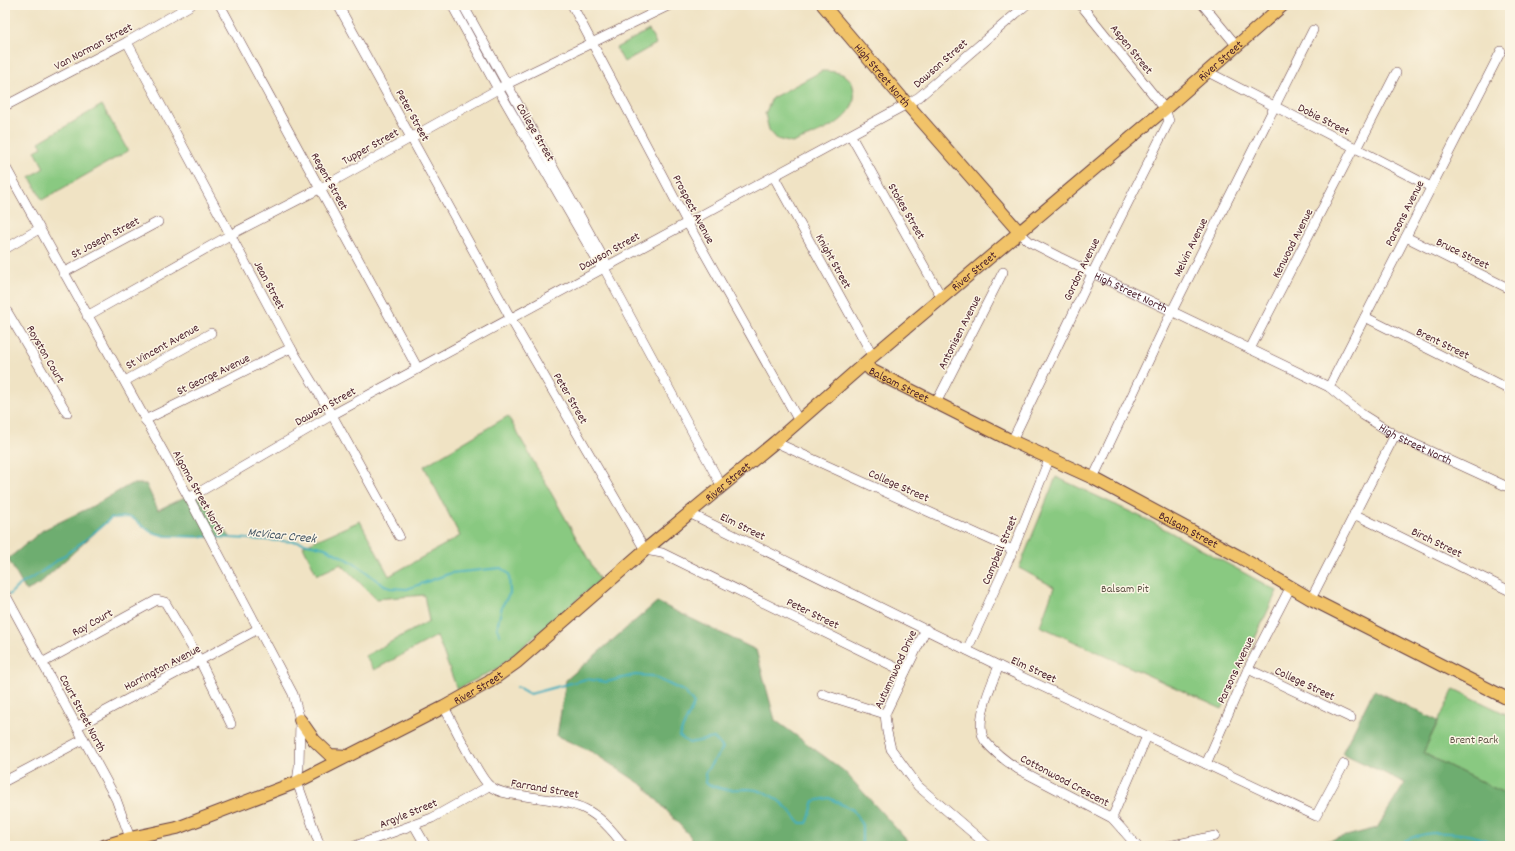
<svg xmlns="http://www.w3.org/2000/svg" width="1515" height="851" viewBox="0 0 1515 851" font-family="Dekko,sans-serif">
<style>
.green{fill:#89c981;stroke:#6a7456}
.forest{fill:#6ead6f;stroke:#5c664d}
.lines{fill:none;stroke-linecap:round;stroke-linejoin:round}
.stream{stroke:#40aebe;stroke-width:2}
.minor-casing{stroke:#633c42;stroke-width:10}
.major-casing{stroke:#633c42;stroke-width:14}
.minor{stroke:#fff;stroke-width:9}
.major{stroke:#f1c369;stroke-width:12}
.labels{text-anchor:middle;stroke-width:3;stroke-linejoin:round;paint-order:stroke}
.street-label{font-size:12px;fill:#4a1f2b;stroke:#fcf5e5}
.park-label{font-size:12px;fill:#5d5245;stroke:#fcf5e5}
.water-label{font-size:13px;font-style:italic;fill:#465866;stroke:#fcf5e5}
</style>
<rect width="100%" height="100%" fill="#fcf5e5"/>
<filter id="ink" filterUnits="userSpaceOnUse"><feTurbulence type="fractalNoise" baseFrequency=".025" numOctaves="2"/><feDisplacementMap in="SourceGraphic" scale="8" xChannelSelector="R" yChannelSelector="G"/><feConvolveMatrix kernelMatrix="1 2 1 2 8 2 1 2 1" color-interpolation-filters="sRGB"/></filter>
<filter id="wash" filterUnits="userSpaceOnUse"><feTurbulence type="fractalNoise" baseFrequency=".012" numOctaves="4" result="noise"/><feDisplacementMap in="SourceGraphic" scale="16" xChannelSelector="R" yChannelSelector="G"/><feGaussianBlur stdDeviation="0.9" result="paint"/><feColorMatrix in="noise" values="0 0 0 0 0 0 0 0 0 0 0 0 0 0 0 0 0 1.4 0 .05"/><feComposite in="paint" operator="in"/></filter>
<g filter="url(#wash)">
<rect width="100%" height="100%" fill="#f0e3c4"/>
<!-- green -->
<path class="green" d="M649 30 656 44 624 62 616 48Z
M822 71C834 71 850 73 853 86 863 121 816 133 792 143L777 139 769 130 765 114 772 98Z
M102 105 128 151 42 200 30 177 44 168 35 151 42 147 39 142Z
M508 416 600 580 498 668 457 689 437 636 374 670 365 656 429 621 424 595 376 599 341 564 317 575 303 546 360 521 389 576 460 536 424 466Z
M1056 477 1150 521 1277 591 1222 709 1040 626 1054 587 1019 568Z
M1454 689 1510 716V796L1423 753Z"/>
<!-- forest -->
<path class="forest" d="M131 484H146L158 510 195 492 231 538 166 536 151 532 131 517 111 518 38 585 26 591 8 559 43 530 91 507Z
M657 602 756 650 775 720 844 771 912 846H696L690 836 644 786 592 752 557 736 566 680Z
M1374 690 1438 721 1423 753 1510 796V846H1308L1377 828 1405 783 1342 753Z"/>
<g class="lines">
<!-- stream -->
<path class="stream" d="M213 537 300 542 325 548 356 564 379 582 390 588 407 589 451 573 501 568 509 574 510 593 502 606 497 628 500 635
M9 595 18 586 37 575 84 541 111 518 131 517 151 532 166 536 207 537
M517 687 530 694 586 679 606 682 635 675 652 676 685 692 694 704 679 736 689 743 714 738 723 748 705 773 706 783C726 792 727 789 748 789 771 790 787 806 800 823H807C811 816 811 808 814 801L829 798 853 810 862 825V846
M1397 846C1422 826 1473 831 1499 846"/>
</g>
</g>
<g filter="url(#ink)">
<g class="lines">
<defs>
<g id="minor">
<path d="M220 5 418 369"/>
<path d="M338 5 511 319 645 550 662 553 905 672"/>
<path d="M452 5 498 89 599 264 604 268 722 487"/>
<path d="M463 5 605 261 604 268"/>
<path d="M572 5 687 222 799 421"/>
<path d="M1203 5 1237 46"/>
<path d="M127 42 291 348 332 415 399 536"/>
<path d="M1208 72 1431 187"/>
<path d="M5 106 127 42 191 5"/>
<path d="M851 136 942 298"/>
<path d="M1357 149 1396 73"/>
<path d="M5 166 189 498 293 694 300 720 299 766 297 782 320 846"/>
<path d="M774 177 873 356"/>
<path id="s1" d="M1020 233 1030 242 1059 257 1329 387 1363 415 1395 435 1510 488"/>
<path d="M1406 237 1510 289"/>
<path d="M5 249 39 229"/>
<path d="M63 273 158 222"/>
<path d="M5 308 67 413"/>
<path d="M87 316 230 235 321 188 507 84 670 5"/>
<path d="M1365 317 1510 390"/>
<path d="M1250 349 1354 147"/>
<path d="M125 381 211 333"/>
<path d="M1329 387 1501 51"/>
<path d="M936 403 1003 272"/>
<path d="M145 420 291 348"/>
<path d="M1012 441 1092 274 1169 121 1165 109 1081 5"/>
<path d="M775 442 1013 550"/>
<path d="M1093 478 1172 311 1313 30"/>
<path d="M189 498 332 415 907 104 919 97 1026 5"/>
<path d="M691 514 999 666 1316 816 1344 764"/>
<path d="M1354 514 1510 591"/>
<path d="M5 594 116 799 133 846"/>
<path d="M1311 599 1395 435"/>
<path d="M926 629 885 714 887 732 891 749 918 786 988 846"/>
<path d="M967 650 1013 550 1050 457"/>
<path d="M42 663 157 600 165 602 200 661 231 724"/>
<path d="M999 666C992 683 973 723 985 741 994 752 1007 762 1018 769L1112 818 1137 846"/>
<path d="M1248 669 1351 718"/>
<path d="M822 694 885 714"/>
<path d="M444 707C452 721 480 780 490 786 500 794 513 794 525 796 576 804 592 802 624 846"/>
<path d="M78 726 258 629"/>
<path d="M1206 764 1248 669 1290 588"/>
<path d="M5 781 84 739"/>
<path d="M1112 818 1147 736"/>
<path d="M414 825 426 846"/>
<path d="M355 846 432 818 489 786"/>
<path d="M1169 846 1215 836"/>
</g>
<g id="major">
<path id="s2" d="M823 5 907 104 1020 233"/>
<path id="s3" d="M865 364 871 370 1012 441 1093 478 1238 556 1311 599 1510 700"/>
<path d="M300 720 314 740 330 755 348 756"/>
<path id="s4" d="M104 846 130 838 177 828 297 782 444 707 489 682 517 662 645 550 775 442 873 356 1165 109 1283 5"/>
</g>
</defs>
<!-- minor casing -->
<use href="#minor" class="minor-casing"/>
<!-- major casing -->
<use href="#major" class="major-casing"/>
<!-- minor -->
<use href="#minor" class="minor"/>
<!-- major -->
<use href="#major" class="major"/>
</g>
</g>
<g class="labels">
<!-- street labels -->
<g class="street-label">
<text transform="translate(93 46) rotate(-28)" y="4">Van Norman Street</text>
<text transform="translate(1132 49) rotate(51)" y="4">Aspen Street</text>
<text dy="4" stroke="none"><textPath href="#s4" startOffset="1380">River Street</textPath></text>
<text transform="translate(940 63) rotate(-41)" y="4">Dawson Street</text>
<text dy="4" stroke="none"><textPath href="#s2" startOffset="92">High Street North</textPath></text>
<text transform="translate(413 115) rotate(61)" y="4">Peter Street</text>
<text transform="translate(1324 119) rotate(27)" y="4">Dobie Street</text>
<text transform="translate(536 132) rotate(60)" y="4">College Street</text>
<text transform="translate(370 146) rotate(-29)" y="4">Tupper Street</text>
<text transform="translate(330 181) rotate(61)" y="4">Regent Street</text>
<text transform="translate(694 209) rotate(62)" y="4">Prospect Avenue</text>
<text transform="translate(907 211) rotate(60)" y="4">Stokes Street</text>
<text transform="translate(1404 213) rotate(-63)" y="4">Parsons Avenue</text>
<text transform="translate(105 237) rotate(-28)" y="4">St Joseph Street</text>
<text transform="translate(1292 243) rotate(-63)" y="4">Kenwood Avenue</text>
<text transform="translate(1190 247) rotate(-64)" y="4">Melvin Avenue</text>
<text transform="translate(609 251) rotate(-29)" y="4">Dawson Street</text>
<text transform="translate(1463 253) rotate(26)" y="4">Bruce Street</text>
<text transform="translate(834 261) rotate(61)" y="4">Knight Street</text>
<text transform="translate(1081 269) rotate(-64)" y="4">Gordon Avenue</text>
<text dy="4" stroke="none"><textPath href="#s4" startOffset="1056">River Street</textPath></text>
<text transform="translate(270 285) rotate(62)" y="4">Jean Street</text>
<text dy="4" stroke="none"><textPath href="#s1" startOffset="126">High Street North</textPath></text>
<text transform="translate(959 332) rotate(-63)" y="4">Antonisen Avenue</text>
<text transform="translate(1443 343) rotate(26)" y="4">Brent Street</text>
<text transform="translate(162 346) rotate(-29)" y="4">St Vincent Avenue</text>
<text transform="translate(46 354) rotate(60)" y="4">Royston Court</text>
<text transform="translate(213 374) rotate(-26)" y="4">St George Avenue</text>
<text dy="4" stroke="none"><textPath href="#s3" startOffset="40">Balsam Street</textPath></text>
<text transform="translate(571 398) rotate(60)" y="4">Peter Street</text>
<text transform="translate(325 406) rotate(-29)" y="4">Dawson Street</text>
<text dy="4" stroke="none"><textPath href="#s1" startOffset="450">High Street North</textPath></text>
<text dy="4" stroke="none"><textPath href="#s4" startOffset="732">River Street</textPath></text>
<text transform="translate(899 485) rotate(24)" y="4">College Street</text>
<text transform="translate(199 492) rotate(61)" y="4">Algoma Street North</text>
<text transform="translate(743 526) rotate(26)" y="4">Elm Street</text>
<text dy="4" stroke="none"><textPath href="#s3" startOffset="364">Balsam Street</textPath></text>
<text transform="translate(1437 542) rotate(26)" y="4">Birch Street</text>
<text transform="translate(999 550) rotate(-67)" y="4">Campbell Street</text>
<text transform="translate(813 613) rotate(26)" y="4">Peter Street</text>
<text transform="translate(92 622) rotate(-29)" y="4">Ray Court</text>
<text transform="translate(162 667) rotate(-28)" y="4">Harrington Avenue</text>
<text transform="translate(895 669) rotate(-65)" y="4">Autumnwood Drive</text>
<text transform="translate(1034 669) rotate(25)" y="4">Elm Street</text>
<text transform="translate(1235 670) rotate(-65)" y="4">Parsons Avenue</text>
<text transform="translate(1305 683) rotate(25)" y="4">College Street</text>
<text dy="4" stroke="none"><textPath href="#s4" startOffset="408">River Street</textPath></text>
<text transform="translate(83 713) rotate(62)" y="4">Court Street North</text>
<text transform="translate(1065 780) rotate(28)" y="4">Cottonwood Crescent</text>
<text transform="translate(545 788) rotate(10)" y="4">Farrand Street</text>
<text transform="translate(408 813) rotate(-22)" y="4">Argyle Street</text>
</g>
<!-- park labels -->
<g class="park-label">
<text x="1125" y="592">Balsam Pit</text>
<text x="1474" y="743">Brent Park</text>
</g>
<!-- water labels -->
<g class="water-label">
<text transform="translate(282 534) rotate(6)" y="5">McVicar Creek</text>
</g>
</g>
<!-- margin -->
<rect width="1515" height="851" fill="none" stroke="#fcf5e5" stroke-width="20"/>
</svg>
